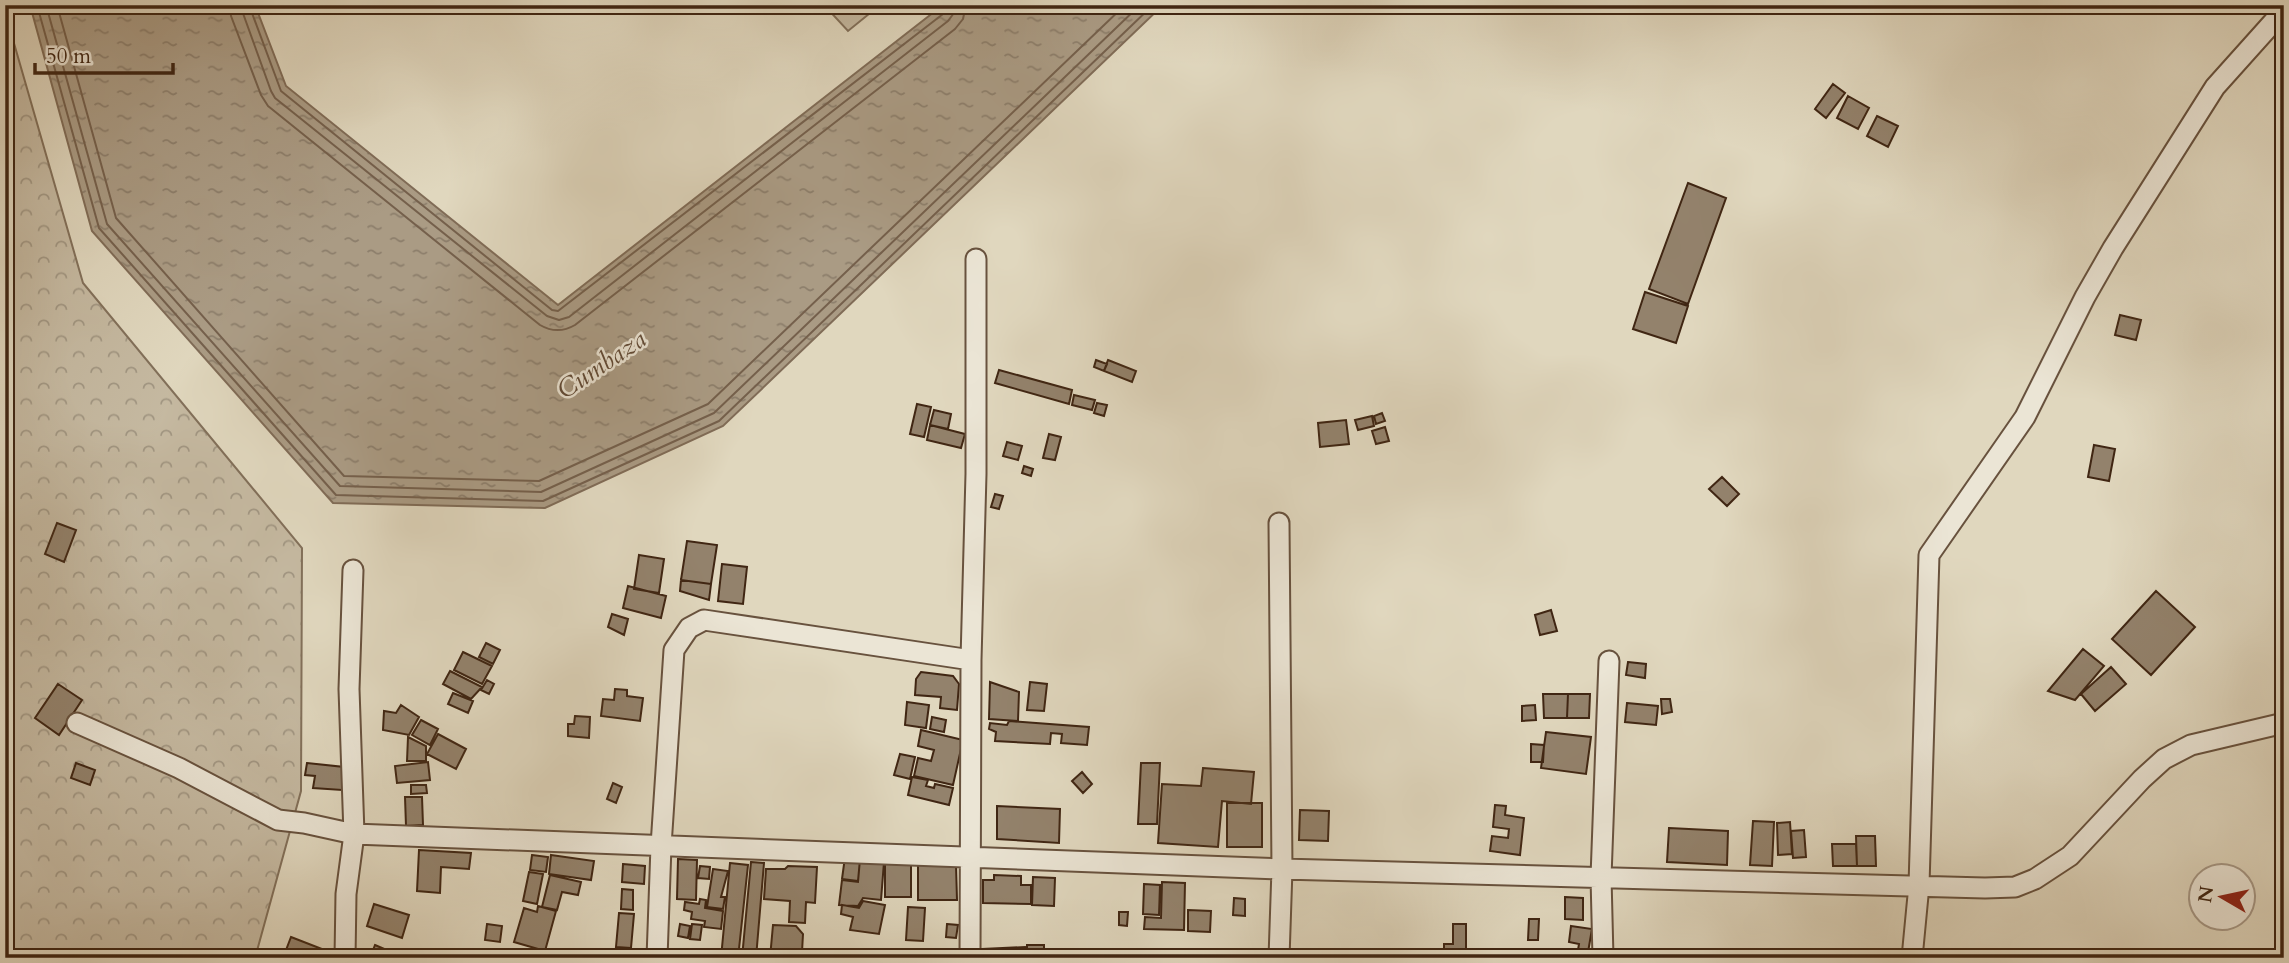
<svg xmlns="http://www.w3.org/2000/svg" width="2289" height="963" viewBox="0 0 2289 963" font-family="Cardo,serif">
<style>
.forest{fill:url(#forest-crowns);stroke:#82705a;stroke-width:2}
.water{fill:url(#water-ripples);stroke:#806c57;stroke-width:2}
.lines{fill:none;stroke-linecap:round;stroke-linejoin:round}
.shore{stroke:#75604c;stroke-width:2}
.building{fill:#93826c;stroke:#402613;stroke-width:2}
.minor-casing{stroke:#68523e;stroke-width:23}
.minor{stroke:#ebe5d5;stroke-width:19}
.labels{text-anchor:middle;stroke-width:5;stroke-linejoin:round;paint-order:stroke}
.water-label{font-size:26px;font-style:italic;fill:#604935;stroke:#ebe5d5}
</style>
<defs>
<pattern id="forest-crowns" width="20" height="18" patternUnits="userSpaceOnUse" patternTransform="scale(1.75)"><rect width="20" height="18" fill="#c5b9a1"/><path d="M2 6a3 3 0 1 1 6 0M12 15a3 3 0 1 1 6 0" fill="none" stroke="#a19682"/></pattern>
<pattern id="water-ripples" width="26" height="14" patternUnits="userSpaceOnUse" patternTransform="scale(1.75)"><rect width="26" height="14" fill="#aa9b84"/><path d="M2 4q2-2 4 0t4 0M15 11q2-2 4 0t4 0" fill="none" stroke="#8c7e6b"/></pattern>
</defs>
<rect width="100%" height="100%" fill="#e0d7be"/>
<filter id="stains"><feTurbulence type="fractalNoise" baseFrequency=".00286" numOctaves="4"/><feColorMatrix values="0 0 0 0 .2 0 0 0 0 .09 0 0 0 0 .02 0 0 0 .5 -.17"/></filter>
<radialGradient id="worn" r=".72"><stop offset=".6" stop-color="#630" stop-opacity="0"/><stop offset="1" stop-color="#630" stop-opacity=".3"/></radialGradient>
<!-- forest -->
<path class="forest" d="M824 5H880L848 31Z
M5 12 83 283 302 548 301 791 255 958H5Z"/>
<!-- water -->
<path class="water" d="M30 5H255L286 86 558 305 943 5H1163L723 426 545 508 333 503 92 231Z"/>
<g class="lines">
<!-- shore -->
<path class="shore" d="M37 5 99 228 336 495 543 501 719 421 1153 5
M46 5 107 224 340 486 541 492 714 413 1140 5
M57 5 116 218 344 476 539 481 708 404 1125 5
M230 5 231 16 261 95 268 106 540 325C552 332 563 332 575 325L955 29 963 19 966 5
M240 5 271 91 275 98 547 316 559 320 569 317 948 21 954 13 955 5
M249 5 281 91 552 310 558 311 943 14 946 5"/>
</g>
<!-- building -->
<path class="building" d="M1833 84 1845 93 1826 118 1815 109Z
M1848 96 1869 108 1858 129 1837 118Z
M1877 116 1898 126 1888 147 1867 136Z
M1688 183 1726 198 1688 304 1649 289Z
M1645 292 1688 306 1676 343 1633 329Z
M2120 315 2141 320 2136 340 2115 335Z
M1096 360 1107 364 1104 371 1094 367Z
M1108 360 1136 371 1132 382 1104 371Z
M999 370 1072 390 1069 404 995 383Z
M1074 395 1095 400 1092 410 1072 405Z
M1097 403 1107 405 1104 416 1094 413Z
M917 404 931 407 924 437 910 434Z
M934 410 951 414 948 429 930 425Z
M1382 413 1385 421 1376 424 1374 416Z
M1372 416 1374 426 1358 430 1355 420Z
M1346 420 1349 444 1320 447 1318 423Z
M930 425 965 434 961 448 927 440Z
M1385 427 1389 441 1376 444 1372 431Z
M1049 434 1061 437 1055 460 1043 458Z
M1007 442 1022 446 1018 460 1003 456Z
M2094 445 2115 449 2109 481 2088 477Z
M1024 466 1033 469 1031 476 1022 473Z
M1722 477 1739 494 1727 506 1709 489Z
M995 494 1003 496 999 509 991 507Z
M57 523 76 530 64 562 45 554Z
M687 541 717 545 711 584 681 580Z
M639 555 664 559 659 593 634 589Z
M722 564 747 567 743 604 718 601Z
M681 580 711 584 709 600 680 591Z
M628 586 666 596 661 618 623 608Z
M2156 591 2195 627 2151 675 2112 639Z
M1551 610 1557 631 1540 635 1535 615Z
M612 614 628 619 624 635 608 627Z
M486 643 500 650 493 664 479 657Z
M2083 649 2104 666 2075 700 2048 691Z
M463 652 492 666 482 684 454 670Z
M1628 662 1646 664 1645 678 1626 675Z
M2111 667 2126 684 2095 711 2081 694Z
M450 671 482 687 471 699 443 684Z
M921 672 953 676 959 684 957 710 940 708 941 697 915 695 916 679Z
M487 680 494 684 489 694 481 690Z
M990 682 1019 692 1018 721 989 719Z
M1030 682 1047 684 1044 711 1027 710Z
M58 684 82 700 59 735 35 718Z
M615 689 627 690V696L643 698 640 721 601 716 603 699 614 700Z
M453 693 473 701 468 713 448 704Z
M1543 694H1568L1567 718H1544Z
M1568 694H1590L1589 718H1567Z
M1661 699H1670L1672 712 1662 714Z
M907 702 929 705 926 728 905 725Z
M1627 703 1658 706 1656 725 1625 722Z
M401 705 419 717 409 735 383 730 384 711 396 713Z
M1535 705 1536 720 1522 721V706Z
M575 716 590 717 589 738 568 736V724H574Z
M932 717 946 720 944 732 930 729Z
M421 720 438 729 430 745 412 735Z
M1009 721 1089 727 1087 745 1061 743 1062 734 1051 733 1050 744 995 741 996 732 989 729 990 723 1007 725Z
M921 730 963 740 953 785 914 776 918 758 931 761 934 750 918 746Z
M1546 732 1591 737 1586 774 1541 768Z
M438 734 466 749 456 769 427 754Z
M408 737 426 746V761H407Z
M1531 744 1544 745 1543 762H1531Z
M900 754 915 757 910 779 894 775Z
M428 762 430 780 397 783 395 766Z
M76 763 95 770 90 785 71 778Z
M307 763 344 767 342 790 313 788 315 776 305 775Z
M1141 763H1160L1157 824H1138Z
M1203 768 1254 772 1251 804 1222 801 1218 847 1158 843 1162 784 1201 786Z
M1082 772 1092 784 1083 793 1072 781Z
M912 777 928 780 926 786 934 788 935 784 953 788 949 805 908 795Z
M613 783 622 787 616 803 607 799Z
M411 785H426L427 793 411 794Z
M405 797H422L423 825 406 826Z
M1227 803H1262V847H1227Z
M1495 805 1506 806 1505 815 1524 818 1520 855 1490 851 1492 836 1508 838 1509 829 1493 827Z
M997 806 1060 809 1059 843 997 839Z
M1300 810 1329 811 1328 841 1299 840Z
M1753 821 1774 822 1772 866 1750 865Z
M1790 822 1792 854 1778 855 1777 823Z
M1669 828 1728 831 1727 865 1667 862Z
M1804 830 1806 857 1793 858 1791 831Z
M1856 836H1875L1876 866H1857Z
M1832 844H1856L1857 866H1833Z
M419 850 471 853 469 869 441 867 440 893 417 891Z
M532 855 548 857 546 872 530 870Z
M551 855 594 861 591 880 549 874Z
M845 857 860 859 858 881 842 879Z
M678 859 697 860 696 900 677 899Z
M860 859 884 862 881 900 863 898 858 906 839 905 842 880 858 882Z
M751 862 764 863 756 958H742Z
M885 862H911V897H885Z
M730 863 748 865 738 958H721Z
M623 864 645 866 644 884 622 882Z
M956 864 957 900H918V865Z
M700 866 710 867 709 879 698 878Z
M788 866 817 867 815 903 806 902 805 923 789 922 790 901 764 899 766 869H785Z
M713 869 728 871 721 897H725L723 909 707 907Z
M529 872 543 874 537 904 523 901Z
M550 875 581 882 578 895 562 892 557 910 542 907Z
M994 875 1021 876V885H1031V904L983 903V880H994Z
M1033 877 1055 878 1054 906 1032 905Z
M1162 882 1185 883 1184 930 1144 929 1145 917 1161 918Z
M1144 884 1160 885 1159 915 1143 914Z
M622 889 633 890V910L621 909Z
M1565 897 1583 898V920L1565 919Z
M1234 898 1245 899V916L1233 915Z
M700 899 706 900 705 908 723 911 721 929 704 927 705 921 691 919 692 912 684 910 685 902 699 904Z
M863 901 885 905 879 934 850 930 853 917 841 914 842 905 859 908Z
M374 904 409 915 402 938 367 926Z
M538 906 556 911 545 951 514 942 524 908 537 912Z
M908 907 925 908 923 941 906 940Z
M1188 910 1211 911 1210 932 1188 931Z
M1119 912H1128L1127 926 1119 925Z
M619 913 634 914 631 948 616 947Z
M1529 919H1539L1538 940H1528Z
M487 924 502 926 500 942 485 940Z
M680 924 690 926 688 938 678 936Z
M692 924 702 925 700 940 690 939Z
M947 924 958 925 956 938 946 937Z
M1453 924H1466V958H1454V953H1444V944H1453Z
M773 925 796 926 803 934 802 952 770 958Z
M1571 926 1592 929 1587 958 1577 956 1579 944 1569 942Z
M291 937 340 956 339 958H283Z
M375 945 405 958H370Z
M1027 945H1044V958H1027Z
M1025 947 1026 958H984L983 949Z
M946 952 958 953 957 958H945Z"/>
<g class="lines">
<defs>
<path id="minor" d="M1279 523 1282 869 1279 958
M77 723 179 768 278 820 304 823 354 834 1282 869 1985 888 2015 887 2035 879 2070 856 2142 779 2164 759 2191 745 2284 723
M345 958 346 894 354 834 349 689 353 570
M657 958 661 846 674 650 689 628 704 620 971 660
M970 958 971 660 976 474V259
M1603 958 1601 877 1609 661
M1912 958 1919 885 1929 555 2025 417 2085 297 2113 248 2215 87 2284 10"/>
</defs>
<!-- minor casing -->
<use href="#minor" class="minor-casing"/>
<!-- minor -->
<use href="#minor" class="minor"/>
</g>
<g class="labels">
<!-- water labels -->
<g class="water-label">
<text transform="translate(601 364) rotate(-34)" y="9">Cumbaza</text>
</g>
</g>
<!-- margin -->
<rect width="2289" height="963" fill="none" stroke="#e0d7be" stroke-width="28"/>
<rect x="7" y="7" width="2275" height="949" fill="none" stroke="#402613" stroke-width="3.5"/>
<rect x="14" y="14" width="2261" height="935" fill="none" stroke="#402613" stroke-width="2"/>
<!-- north arrow -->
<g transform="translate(2222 897) rotate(279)"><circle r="33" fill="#ebe5d5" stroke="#a79987" stroke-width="2"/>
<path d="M0-5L12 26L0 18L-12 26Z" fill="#8f2418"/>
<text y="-10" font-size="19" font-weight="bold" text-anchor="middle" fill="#402613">N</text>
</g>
<!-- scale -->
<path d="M35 63v10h138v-10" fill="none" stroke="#402613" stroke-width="3.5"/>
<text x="46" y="63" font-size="21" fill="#402613" stroke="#ebe5d5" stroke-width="5" paint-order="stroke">50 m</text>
<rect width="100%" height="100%" filter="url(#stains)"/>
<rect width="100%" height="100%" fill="url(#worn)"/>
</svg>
